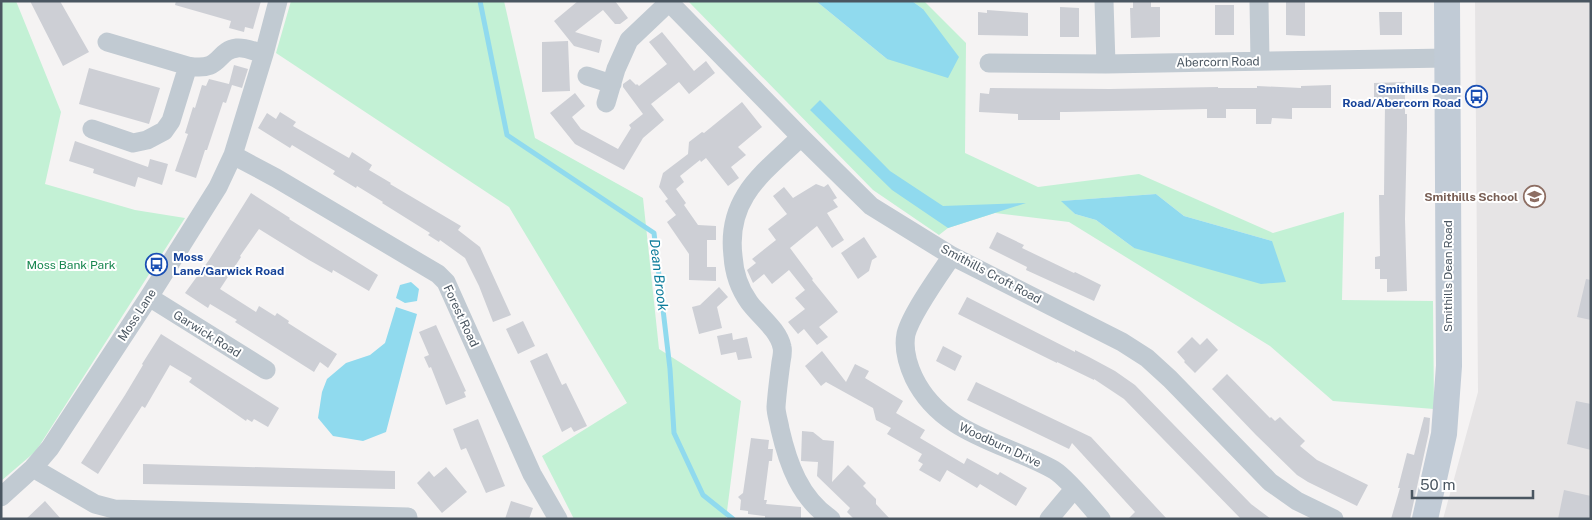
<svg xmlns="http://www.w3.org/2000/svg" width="1592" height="520" viewBox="0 0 1592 520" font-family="'Public Sans',sans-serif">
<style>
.education{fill:#e6e4e5}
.green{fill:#c3f1d5;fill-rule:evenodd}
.water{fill:#90daee}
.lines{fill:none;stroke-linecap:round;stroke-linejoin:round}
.stream{stroke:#90daee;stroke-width:5}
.building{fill:#cdcfd5}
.street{stroke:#c1cad2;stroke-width:19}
.secondary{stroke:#c1cbd6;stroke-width:26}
.labels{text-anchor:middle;stroke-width:4;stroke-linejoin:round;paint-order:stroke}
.street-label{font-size:12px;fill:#4a5661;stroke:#fff}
.transit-label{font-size:12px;font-weight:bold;fill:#164399;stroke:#fff;text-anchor:end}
.education-label{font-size:12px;font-weight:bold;fill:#785e54;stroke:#fff;text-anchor:end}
.park-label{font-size:12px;fill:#17864f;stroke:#fff}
.water-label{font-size:14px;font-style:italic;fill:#0c7c9b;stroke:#fff}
</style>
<rect width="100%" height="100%" fill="#f5f3f3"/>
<!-- education -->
<path class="education" d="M1475 1H1591V519H1443L1478 392Z"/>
<!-- green -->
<path class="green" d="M1 1H16L61 112 45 184 135 210 185 218 36 451 1 481Z
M291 1H504L535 138 643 198 659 349 741 401 726 519H574L542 456 627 403 509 207 276 53Z
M688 1H816L887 59 923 9 912 1H924L966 43 965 153 1038 187 1139 174 1273 233 1344 212 1342 300 1433 301 1434 409 1333 401 1270 346 1069 222 995 213 948 228 939 235 873 190ZM1156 194 1184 216 1272 241 1134 248 1096 220 1075 214 1062 201Z"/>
<!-- water -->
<path class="water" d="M816 1H912L923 9 959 57 948 78 887 59Z
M820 100 890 171 943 206 1026 203 948 228 892 190 810 110Z
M1156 194 1184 216 1272 241 1286 282 1261 284 1134 248 1096 220 1075 214 1061 201Z
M411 282 419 289 417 301 405 303 396 298 400 285Z
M396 307 417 314 386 432 363 441 333 436 318 418 322 392 327 379 346 363 370 355 385 343Z"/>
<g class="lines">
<!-- stream -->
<path class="stream" d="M480 1 507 135 654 233 670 369 674 433 703 495 733 519"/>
</g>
<!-- building -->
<path class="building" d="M30 1H60L89 52 63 66Z
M176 1H261L253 29 245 27 244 32 229 28 231 21 175 5Z
M578 1H615L628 18 620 24H615L603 10 575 32 602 40 599 53 574 46 554 21Z
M1133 1H1151V7H1160V37L1131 38 1130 8H1133Z
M1286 1H1305V36L1286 35Z
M1215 5H1234V35H1215Z
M1060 7 1079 8V37H1060Z
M987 10 1028 13V36L978 35V12L987 13Z
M1379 12H1402V35H1380Z
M662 32 694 71 706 61 715 73 689 94 679 82 651 104 664 120 643 138 624 170 575 144 550 113 575 93 585 106 572 117 581 129 618 149 631 128 629 125 643 114 623 87V84L630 79 636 85 637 84 639 86 667 64 649 42Z
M568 41 570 91 542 92V42Z
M234 65 248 69 242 88 232 85 226 103 223 102 207 150H205L196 178 175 171 188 134 185 133 193 107 195 108 202 85 206 86 209 79 229 84Z
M89 68 160 88 149 124 79 104Z
M1405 82V114H1407V128L1405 219 1407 291 1387 292V279H1380V269H1375V257L1380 256 1379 195H1384L1385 103H1374V83Z
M1331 85V108H1292V119L1272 118 1271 124H1256V109H1226V118H1207V109L1066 112H1060V120H1018V114L979 112 980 93 989 94 990 88 1110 89 1218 87V88H1257V86L1301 88V86Z
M742 102 762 127 738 147 746 155 731 167 739 178 728 186 706 158 701 162 700 160 680 176 684 182 676 189 686 203 684 205 698 225 716 226V240H707V267H716V281L689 280V254L667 222 676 215 665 201 668 199 659 187 663 173 688 154 689 142 702 132 704 133Z
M280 112 296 122 293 126 349 158 352 152 372 165 369 170 391 183 390 184 461 226 458 230 480 247 511 315 493 322 479 286 465 258 440 240 439 242 428 235 430 233 382 203 383 202 357 186 356 188 333 174 335 171 292 145 290 148 258 128 267 113 276 119Z
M75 141 148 167 150 159 168 164 162 185 138 177 135 187 93 173 94 169 69 161Z
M816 184 824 187 828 184 837 198 833 200 838 207 827 213 844 240 832 248 817 226 790 248 813 279 812 280 838 312 819 327 828 337 817 345 804 329 798 334 788 322 805 309 795 298 805 290 789 270 772 284 764 274 753 283 747 270 756 263 752 259 776 240 768 229 787 214 773 196 784 187 793 198Z
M251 193 290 218 289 219 378 275 369 291 333 270 332 273 309 260 259 229 240 256 241 257 220 289 256 312 259 306 275 316 277 313 289 321 288 323 337 354 328 368 320 362 314 372 235 322 237 320 210 304 208 308 185 293 209 260Z
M997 232 1024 245 1022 248 1074 273 1075 272 1101 285 1094 301 1026 270 1027 267 989 248Z
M864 237 877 257 872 260 869 271 858 279 841 253Z
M1586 279 1591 280V320L1577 317Z
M719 287 728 297 717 307 722 328 699 334 692 307 700 305Z
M967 297 1075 352V350L1089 357 1115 371 1135 385 1251 504 1271 519H1241L1124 399 1094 379V380L1057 362V363L958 314Z
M523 321 535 346 518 354 506 329Z
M436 325 466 391 464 392 466 397 446 405 431 367 429 368 424 357 429 355 419 332Z
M732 333 733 340 747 337 752 358 738 360 736 352 721 355 717 336Z
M161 334 279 408 268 427 254 419 252 422 247 419 246 421 189 382 192 378 170 365 145 408 142 406 98 474 81 463 125 395 143 365 142 364Z
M1192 337 1200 345 1207 338 1218 350 1195 373 1184 362 1185 361 1177 352Z
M943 346 962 356 955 371 936 361Z
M822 351 846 382 855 364 869 371 865 378 903 401 896 413 925 430 920 438 964 464 967 458 998 475 1000 472 1027 488 1016 506 980 484 977 488 947 470 940 482 919 470 923 464 918 461 922 454 887 434 891 428 876 420 873 408 826 382 821 386 805 366Z
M547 353 562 385 566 383 587 426 574 432 571 427 562 432 530 361Z
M1227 374 1270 418 1271 417 1275 421 1280 417 1288 425 1305 441 1300 446 1317 460 1368 485 1357 506 1308 482 1297 475 1256 435 1212 389Z
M976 382 1091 437 1167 519H1128L1135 512 1072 443 1069 449 967 400Z
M1576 401 1591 404V450L1567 444Z
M1424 417 1430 418 1429 432 1410 519H1391L1400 488H1398L1407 453 1414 455Z
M478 419 505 486 486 493 466 448 461 450 453 429Z
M802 431 813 432 823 440 834 441 832 482 848 465 866 483 863 486 876 499V504L890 519H854L847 512 850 508 817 476 818 462 801 461Z
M751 438 769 440 768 449H773L772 461H769L764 500H767L766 504 801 507V519H765V516L748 514V511L740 510 741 500 738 497 743 493Z
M143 464 395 471V489L143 484Z
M446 467 467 492 442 513 417 483 429 471 434 477Z
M1564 490 1591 496V519H1558Z
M45 501 61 519H26Z
M511 501 533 508 529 519H505Z"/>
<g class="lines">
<!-- street -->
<path class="street" d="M668 1 801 137 871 206 952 256 1122 342 1147 358 1170 379 1270 482 1297 501 1334 519
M1104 1 1106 64
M1259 1 1260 61
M107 42 188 66C223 72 215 51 237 48 245 47 256 52 264 54
M989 63 1106 64 1447 58
M587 76 612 84
M606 103 616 69 629 40 669 2
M92 129 133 143 147 140 164 131 171 121 188 66
M801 137C763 173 726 198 733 256 734 272 739 288 749 302 759 316 778 329 782 347 783 351 782 357 781 362 779 377 777 392 776 407 776 414 779 422 780 429 788 464 800 498 831 519
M233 155 276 178 438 274 446 282 532 474 558 519
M952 256C939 275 911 314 906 334 903 349 908 365 914 378 942 435 1004 442 1054 470 1067 478 1090 506 1101 519
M149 297 266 370
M33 468 95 504 114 509 408 517
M1 497 33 468 50 448 149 297 218 187 233 155 264 54 278 1
M1049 519 1074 489"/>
<!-- secondary -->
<path class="secondary" d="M1425 519 1444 434 1449 366 1447 1"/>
</g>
<!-- icons -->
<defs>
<symbol id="bus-ring" viewBox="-11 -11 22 22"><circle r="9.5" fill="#fff" stroke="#1a4fb4" stroke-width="1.5"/><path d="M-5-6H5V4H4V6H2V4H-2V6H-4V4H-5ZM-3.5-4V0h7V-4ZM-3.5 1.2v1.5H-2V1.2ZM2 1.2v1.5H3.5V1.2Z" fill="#1a4fb4"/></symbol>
<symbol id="school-ring" viewBox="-11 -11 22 22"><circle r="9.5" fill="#fff" stroke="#8d6e63" stroke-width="1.5"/><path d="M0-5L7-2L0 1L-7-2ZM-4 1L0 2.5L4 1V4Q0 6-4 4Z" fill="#8d6e63"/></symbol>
</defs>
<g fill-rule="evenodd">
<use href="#bus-ring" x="1464" y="84" width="25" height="25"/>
<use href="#school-ring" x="1522" y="184" width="25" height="25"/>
<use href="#bus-ring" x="144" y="252" width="25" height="25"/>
</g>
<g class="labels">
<!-- street labels -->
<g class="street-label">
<text transform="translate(1218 62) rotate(-1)" y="4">Abercorn Road</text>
<text transform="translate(991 274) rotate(28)" y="4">Smithills Croft Road</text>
<text transform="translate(1448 276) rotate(-90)" y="4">Smithills Dean Road</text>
<text transform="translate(137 315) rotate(-57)" y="4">Moss Lane</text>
<text transform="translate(461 316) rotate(65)" y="4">Forest Road</text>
<text transform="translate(207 334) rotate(32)" y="4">Garwick Road</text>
<text transform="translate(1000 445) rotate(25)" y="4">Woodburn Drive</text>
</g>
<!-- transit labels -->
<g class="transit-label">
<text x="1461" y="93">Smithills Dean<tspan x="1461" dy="14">Road/Abercorn Road</tspan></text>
<text x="173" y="261" text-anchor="start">Moss<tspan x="173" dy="14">Lane/Garwick Road</tspan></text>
</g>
<!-- education labels -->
<g class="education-label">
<text x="1518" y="201">Smithills School</text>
</g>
<!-- park labels -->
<g class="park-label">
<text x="71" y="269">Moss Bank Park</text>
</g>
<!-- water labels -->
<g class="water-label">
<text transform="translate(659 275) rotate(83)" y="5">Dean Brook</text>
</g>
</g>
<!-- border -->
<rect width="1592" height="520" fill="none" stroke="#4a5661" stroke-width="5"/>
<!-- scale -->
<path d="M1412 490v8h121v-8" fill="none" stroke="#4a5661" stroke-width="2.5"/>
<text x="1420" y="490" font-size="15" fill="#4a5661" stroke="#ffffff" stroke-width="4" paint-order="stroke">50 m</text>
</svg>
